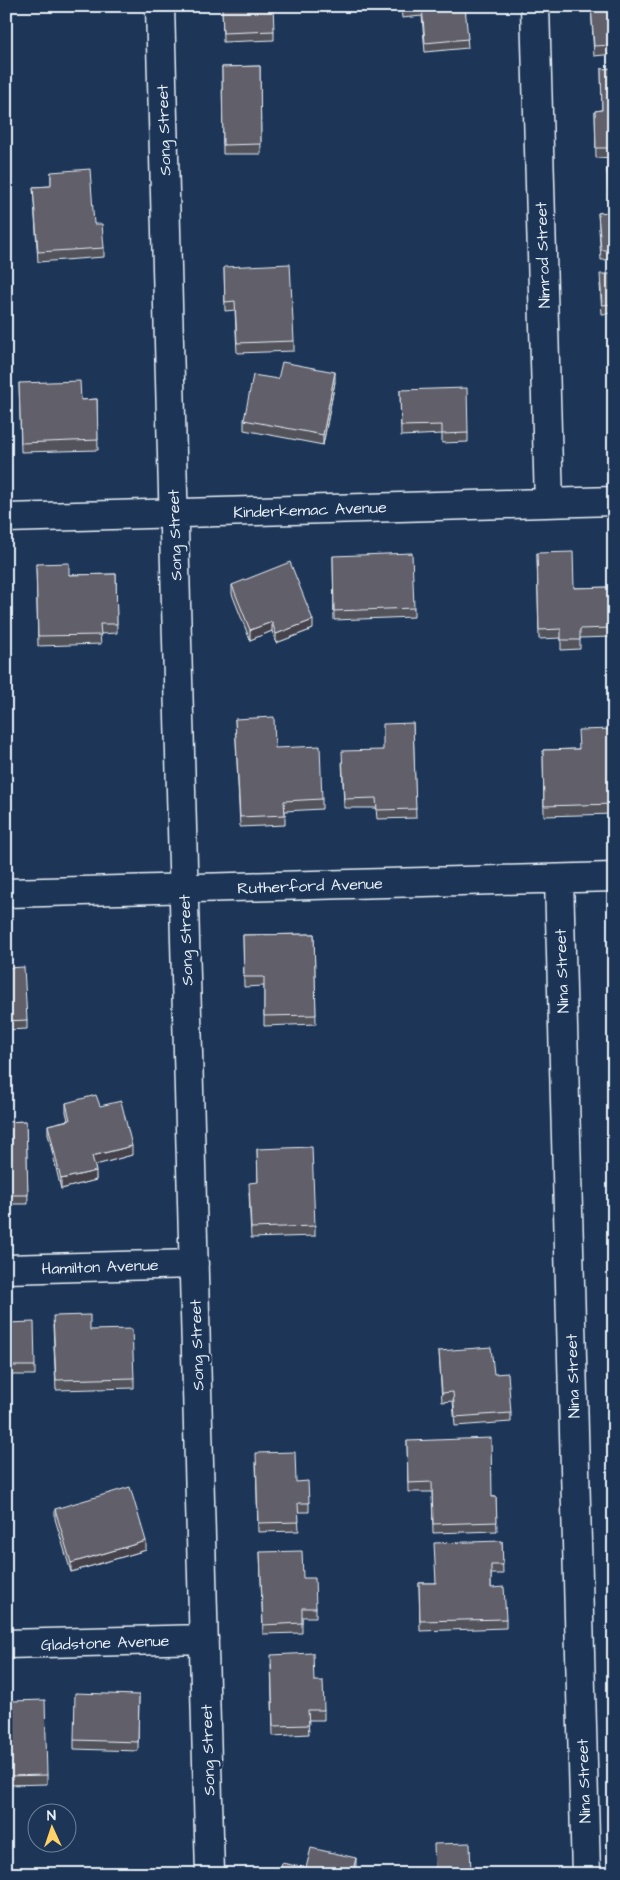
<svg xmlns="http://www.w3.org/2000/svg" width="620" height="1880" viewBox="0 0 620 1880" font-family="'Architects Daughter',sans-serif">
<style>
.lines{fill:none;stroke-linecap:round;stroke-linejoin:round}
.minor-casing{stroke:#e8f1f8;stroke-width:31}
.minor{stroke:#1d3557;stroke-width:28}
.wall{fill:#53525c;stroke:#e8f1f8}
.shaded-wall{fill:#44424b;stroke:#e8f1f8}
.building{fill:#615f6b;stroke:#e8f1f8}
.labels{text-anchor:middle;stroke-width:5;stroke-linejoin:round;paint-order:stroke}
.street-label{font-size:16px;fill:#e8f1f8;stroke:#1d3557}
</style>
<rect width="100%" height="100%" fill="#1d3557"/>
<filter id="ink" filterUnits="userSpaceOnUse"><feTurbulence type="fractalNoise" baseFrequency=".02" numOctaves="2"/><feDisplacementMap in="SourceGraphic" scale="10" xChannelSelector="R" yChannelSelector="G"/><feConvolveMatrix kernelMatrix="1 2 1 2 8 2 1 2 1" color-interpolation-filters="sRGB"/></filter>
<g filter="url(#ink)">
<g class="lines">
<defs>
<path id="minor" d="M160 6 210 1874
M535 6 549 503
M6 518 614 501
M559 879 586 1874
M6 893 614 877
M6 1269 194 1264
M6 1644 204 1639"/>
</defs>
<!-- minor casing -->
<use href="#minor" class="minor-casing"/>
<!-- minor -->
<use href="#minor" class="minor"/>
</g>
<!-- wall -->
<path class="wall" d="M222 6 274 31V40L223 42Z
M401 6H475V9L465 10 468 48 425 52 422 16 402 18Z
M591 6H614V54L594 56Z
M260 66 261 154H223L222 67Z
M614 68V157L596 158 595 111 602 110 601 69Z
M614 168V259L601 260 598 213 610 212 607 169Z
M51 172 94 224 104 248V257L38 262 33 187 51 186Z
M224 267 294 341V351L237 353 235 310 225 311Z
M614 274V313L602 314 600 284Z
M278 379 335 382 323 445 244 430V420Z
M19 383 81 400 97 399 98 450 21 452Z
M400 390 468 433V442L442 443V434L401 436Z
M537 553 574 588 610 587 611 637 580 638V649L561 650V638L539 639Z
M333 556 414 608V617L334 620Z
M36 564 69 575 116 574 117 633 100 634 101 644 38 646Z
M232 585 313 629 276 643 272 631 250 640 232 594Z
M235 719 275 748 322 799V809L285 811V825L240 827Z
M413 723 416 818 377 819 376 808H344L342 761 383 750Z
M614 729V814L544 816 543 750 578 749Z
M314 934 316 1024 264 1026V986L244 987 243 935Z
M6 968 27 1020V1029L6 1030Z
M66 1103 100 1106 132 1155 95 1165 96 1180 61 1189 48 1134V1125L68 1120 66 1112Z
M26 1121 28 1204H6V1122Z
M257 1149 315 1226V1236L251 1238 249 1192 258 1182Z
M6 1323 35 1366V1375H6Z
M53 1325 90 1330 134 1378V1388L56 1390Z
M439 1351 511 1413V1422L455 1426 453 1401 442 1402Z
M407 1441 492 1497H496L497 1531 433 1533 432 1492H408Z
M256 1462 296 1482 309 1503V1512H298L299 1531 258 1532Z
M55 1509 146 1550 71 1572 55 1519Z
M502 1541 503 1574H491V1588L506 1619V1628L420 1631 419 1583H435Z
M260 1552 303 1578 316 1608V1617H302V1633L263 1634Z
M271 1664 314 1681 324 1710V1720H308L309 1734 273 1736Z
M139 1695 138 1751 74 1749V1740Z
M12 1701 47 1775V1784L6 1785V1711H12Z"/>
<!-- shaded-wall -->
<path class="shaded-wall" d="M335 372V382L323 445V435Z
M313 620V629L276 643V634Z
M272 622V631L250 640V630Z
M132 1146V1155L92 1166V1156Z
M96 1171V1180L61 1189V1179Z
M146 1541V1550L71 1572V1563Z
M356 1858V1867L354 1874H352Z"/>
<!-- building -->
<path class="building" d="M222 6H273L274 31 223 33Z
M402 6H465L468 39 425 43 422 6 402 8Z
M591 6H614V45L594 46Z
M260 66 261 144 223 145 222 67Z
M614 68V148H596L595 111 602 110 601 69Z
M614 168V250H601L598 213 610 212 607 169Z
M90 169 94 224H102L104 248 38 252 33 187 51 186V172Z
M290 264 294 341 237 343 235 301 225 302 224 267Z
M600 274H614V304L602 305Z
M282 362 335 372 323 435 244 420 253 375 278 379Z
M612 373H614V402H613Z
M80 381 81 400 97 399 98 440 21 443 19 383Z
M467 388 468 433 442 434V425L401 426 400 390Z
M573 552 574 588 610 587 611 628 580 629V640H561V629L539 630 537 553Z
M412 553 414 608 334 611 333 556Z
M290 562 313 620 276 634 272 622 250 630 232 585Z
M69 563V575L116 574 117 624H100L101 635 38 636 36 564Z
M274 717 275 748 320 746 322 799 284 801 285 815 240 817 235 719Z
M413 723 416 809 377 810 376 798 344 799 342 751 383 750V724Z
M614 729V804L544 806 543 750 579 749 578 730Z
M314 934 316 1015 264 1016V977H244L243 935Z
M24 967 27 1020 6 1021V968Z
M96 1095 100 1106 121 1101 132 1146 92 1156 96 1171 61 1179 48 1125 70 1120 66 1103Z
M26 1121 28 1195H6V1122Z
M312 1147 315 1226 251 1228 249 1183 258 1182 257 1149Z
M90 1315V1330L132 1329 134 1378 56 1380 53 1316Z
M34 1322 35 1366H6V1323Z
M491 1347 494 1374 508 1373 511 1413 455 1417 453 1392 442 1393 439 1351Z
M491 1438 492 1497H496L497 1522 433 1524 432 1482 408 1483 407 1441Z
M295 1452 296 1482 308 1481 309 1503H298L299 1522 258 1523 256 1453Z
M130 1487 146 1541 71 1563 55 1509Z
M502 1541 503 1565H491V1588L504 1587 506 1619 420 1621 419 1583H436L434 1543Z
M302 1551 303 1578H315L316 1608H302V1623L263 1625 260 1552Z
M313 1653 314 1681H323L324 1710H308L309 1725 273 1726 271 1655Z
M75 1693 139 1695 138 1742 74 1740Z
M45 1700 47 1775 6 1776V1711H13L12 1701Z
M470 1843 471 1874H435L434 1844Z
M311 1848 356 1858 352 1874H279L282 1863 306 1868Z"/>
</g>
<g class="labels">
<!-- street labels -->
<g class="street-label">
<text transform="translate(163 130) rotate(-92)" y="6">Song Street</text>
<text transform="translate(542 255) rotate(-92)" y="6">Nimrod Street</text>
<text transform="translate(310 509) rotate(-2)" y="6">Kinderkemac Avenue</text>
<text transform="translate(174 535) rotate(-92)" y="6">Song Street</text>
<text transform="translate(310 885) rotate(-2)" y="6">Rutherford Avenue</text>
<text transform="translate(185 940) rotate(-92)" y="6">Song Street</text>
<text transform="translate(561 971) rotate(-92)" y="6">Nina Street</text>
<text transform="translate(100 1266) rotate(-2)" y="6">Hamilton Avenue</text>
<text transform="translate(196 1345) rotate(-92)" y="6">Song Street</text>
<text transform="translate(572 1376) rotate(-92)" y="6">Nina Street</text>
<text transform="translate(105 1642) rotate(-2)" y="6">Gladstone Avenue</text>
<text transform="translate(207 1750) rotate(-92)" y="6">Song Street</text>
<text transform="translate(583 1781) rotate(-92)" y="6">Nina Street</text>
</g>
</g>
<!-- margin -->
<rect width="620" height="1880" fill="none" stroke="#1d3557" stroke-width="25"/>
<rect x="12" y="12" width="595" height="1855" fill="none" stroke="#e8f1f8" stroke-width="2" filter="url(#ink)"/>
<!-- north arrow -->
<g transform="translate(52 1828) rotate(357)"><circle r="24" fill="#1d3557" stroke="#6e8097"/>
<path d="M0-4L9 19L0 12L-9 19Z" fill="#ffd166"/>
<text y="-8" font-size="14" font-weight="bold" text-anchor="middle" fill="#e8f1f8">N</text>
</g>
</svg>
